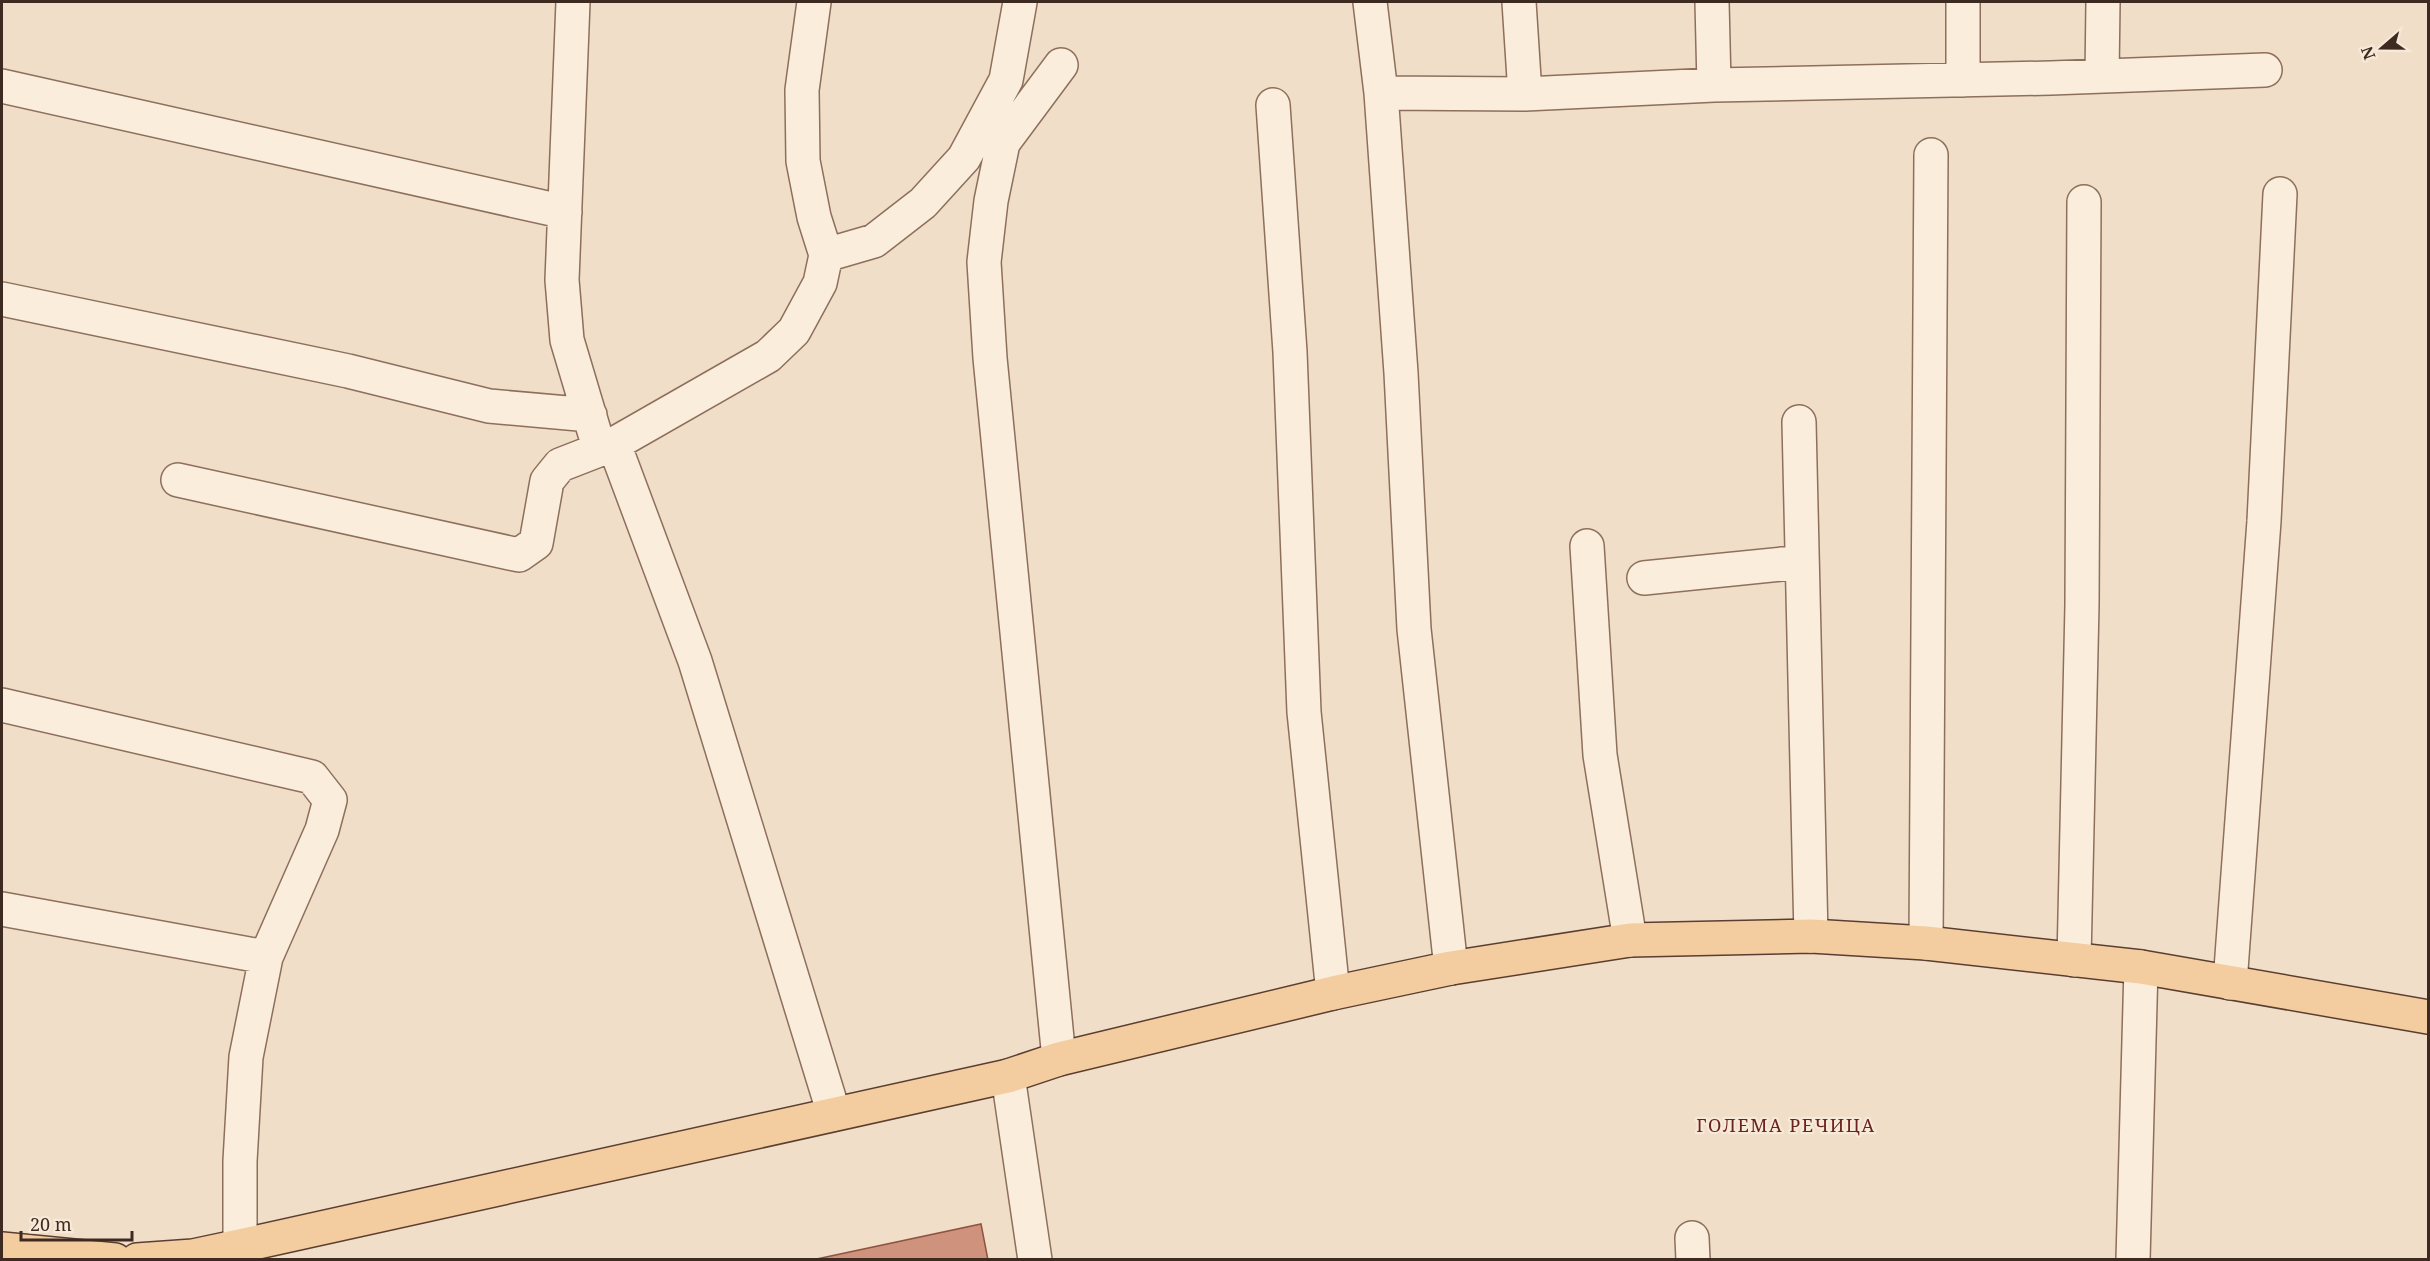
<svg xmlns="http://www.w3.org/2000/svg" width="2430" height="1261" viewBox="0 0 2430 1261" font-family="'Noto Serif',serif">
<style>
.building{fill:#cf937d;stroke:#8d5441;stroke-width:1.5}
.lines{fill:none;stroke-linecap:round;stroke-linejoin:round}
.minor-casing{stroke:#8d6f5c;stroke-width:36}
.major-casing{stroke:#5b3e30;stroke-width:36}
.minor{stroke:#faeddc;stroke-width:33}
.major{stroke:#f3cda0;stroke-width:33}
.labels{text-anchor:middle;stroke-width:4.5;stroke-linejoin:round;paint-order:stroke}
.quarter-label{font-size:18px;letter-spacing:1.5px;fill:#6b231e;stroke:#f7e9d8}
</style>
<rect width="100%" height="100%" fill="#f0dec8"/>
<!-- building -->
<path class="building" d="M981 1224 988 1260H812Z"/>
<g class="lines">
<defs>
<path id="minor" d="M573 2 562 280 567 340 595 434
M1370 2 1381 93 1401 373 1414 629 1451 968
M1519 2 1525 94
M1712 2 1714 85
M1963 2V80
M2102 76 2103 2
M2 86 565 212
M1381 93 1525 94 1714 85 2051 78 2265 70
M1273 105 1290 352 1304 712 1333 993
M826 255 874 241 923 203 964 158 1006 80 1020 2
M2 299 348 371 489 406 590 415
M1799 422 1811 936
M614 444 695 661 834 1114
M178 480 519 555 536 543 547 481 560 465 614 444 768 356 794 331 820 283 826 255 814 217 803 161 802 90 814 2
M1587 546 1600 755 1630 940
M1644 578 1802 562
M2 705 312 777 330 800 322 830 266 957 246 1057 240 1161V1246
M2 909 266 957
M1926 943 1931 155
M2074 960 2082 605 2084 202
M2230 983 2264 521 2280 194
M1059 1059 990 358 984 262 991 201 1003 143 1061 65
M1008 1076 1035 1260
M1692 1238 1693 1260
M2133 1260 2141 967"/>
<path id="major" d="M2 1249 115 1260
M137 1260 193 1256 240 1246 1008 1076 1059 1059 1333 993 1451 968 1630 940 1811 936 1926 943 2141 967 2428 1017"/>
</defs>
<!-- minor casing -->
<use href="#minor" class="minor-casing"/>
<!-- major casing -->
<use href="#major" class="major-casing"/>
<!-- minor -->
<use href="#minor" class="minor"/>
<!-- major -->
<use href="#major" class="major"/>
</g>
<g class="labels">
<!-- quarter labels -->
<g class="quarter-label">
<text x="1786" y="1132">ГОЛЕМА РЕЧИЦА</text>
</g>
</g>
<!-- border -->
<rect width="2430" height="1261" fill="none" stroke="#3d2a20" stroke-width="6"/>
<!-- north arrow -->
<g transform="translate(2382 48) rotate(250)" stroke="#f7e9d8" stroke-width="4.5" paint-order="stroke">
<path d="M0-4.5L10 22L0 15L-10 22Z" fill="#3d2a20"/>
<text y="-9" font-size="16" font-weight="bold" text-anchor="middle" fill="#3d2a20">N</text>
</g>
<!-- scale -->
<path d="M21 1231v9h111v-9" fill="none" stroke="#3d2a20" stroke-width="3"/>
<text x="30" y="1231" font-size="18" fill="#3d2a20" stroke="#f7e9d8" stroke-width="4.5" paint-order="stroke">20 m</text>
</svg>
